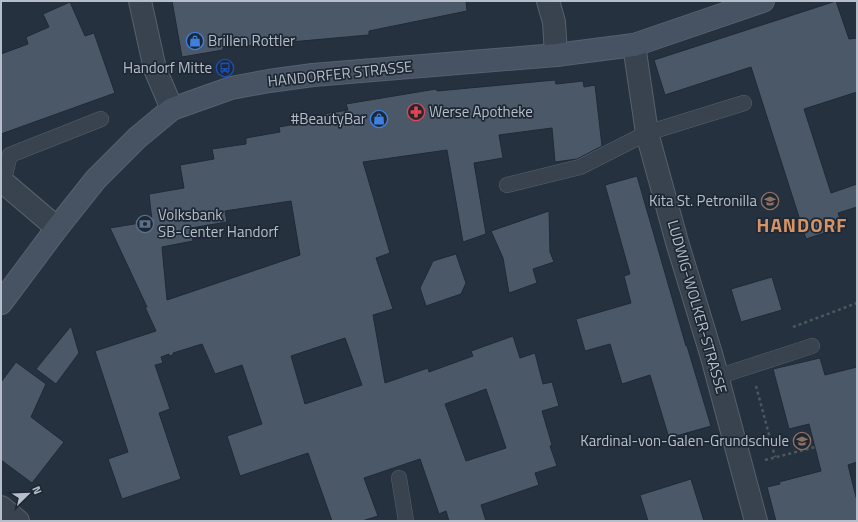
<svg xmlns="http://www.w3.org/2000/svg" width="858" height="522" viewBox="0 0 858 522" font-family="'Titillium Web',sans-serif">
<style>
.building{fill:#4b5868;stroke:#202a36;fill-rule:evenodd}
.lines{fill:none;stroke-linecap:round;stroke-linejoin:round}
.lane-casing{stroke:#57616d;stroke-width:16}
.street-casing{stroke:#57616d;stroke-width:24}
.secondary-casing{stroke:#57616d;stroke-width:24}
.path{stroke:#455b5d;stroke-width:2.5;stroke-dasharray:3 3;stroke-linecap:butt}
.lane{stroke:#39434f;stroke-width:15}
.street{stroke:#39434f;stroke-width:22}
.secondary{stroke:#475262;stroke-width:22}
.labels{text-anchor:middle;stroke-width:3.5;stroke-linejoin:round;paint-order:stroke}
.poi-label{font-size:15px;fill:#b5beca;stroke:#1e2834;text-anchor:end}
.street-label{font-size:15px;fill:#b5beca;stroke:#1e2834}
.district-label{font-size:19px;font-weight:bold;letter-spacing:1px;fill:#d59265;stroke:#1e2834}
</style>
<rect width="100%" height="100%" fill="#25313f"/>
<!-- building -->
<path class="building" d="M172 1H466L467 11 369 31V35L223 48V50L182 57Z
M836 1 849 39 857 38V92L804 109 831 193 857 184V207L838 213 843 227 806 239 751 67 665 95 654 60Z
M70 2 85 36 94 33 115 93 1 134V54L28 44 26 37 49 27 43 14Z
M555 80 556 84 583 81 584 87 595 85 602 146 577 159 555 162 552 128 499 135 503 158 474 163 486 234 463 242 447 150 363 162 390 253 376 258 393 309 373 315 385 383 428 368 429 372 473 356 471 351 513 336 520 358 535 353 543 384 552 382 559 406 542 411 552 445 550 446 557 466 535 473 539 485 481 505 486 521H449L446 511 439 514 420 459 364 478 378 516 362 521H332L308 453 240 476 227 436 262 424 242 365 215 374 202 344 173 353V355L169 356V354L161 357 163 363 155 365 170 409 159 413 181 479 122 499 108 459 128 452 95 351 156 331 145 307H147L110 228 152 221 149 194 184 188 180 165 214 159 212 149 246 144V138L280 132 279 127 313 121 312 116 348 110 346 104 436 89 437 91ZM291 201 300 255 167 300 162 247 193 241 191 228 227 222 225 211ZM345 338 362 385 305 404 291 356ZM486 389 506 448 466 461 445 404Z
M637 176 686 346H687L711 426 669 438 650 375 622 384 610 344 585 351 576 319 631 303 624 276 630 274 605 185Z
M549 211 550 252 554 262 533 269 537 283 509 293 503 258 491 231Z
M456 254 466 283 461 294 426 306 420 288 433 261Z
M772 277 782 310 741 322 731 289Z
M71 326 79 353 56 384 36 369Z
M820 358 825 375 857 367V462L848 465 857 501V521H776L767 487 780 484 779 482 821 471 809 424 789 429 773 369Z
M16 362 46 384 31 417 64 442 32 483 1 460V382Z
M691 479 704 521H648L640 495Z"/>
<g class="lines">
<defs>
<path id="lane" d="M3 182 10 155 101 119
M507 185 580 167 647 133 744 103
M717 377 812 346
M399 478 406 521"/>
<path id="street" d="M140 1 155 69 172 109
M548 1 554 22 556 55
M634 45 647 133 677 242 712 357 756 521
M1 182H3L57 228
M1 507 18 521"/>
<path id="secondary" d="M1 303 57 228 96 179 137 138 172 109 231 88 269 81 313 75 556 55 634 45 763 1"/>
</defs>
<!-- lane casing -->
<use href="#lane" class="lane-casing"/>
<!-- street casing -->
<use href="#street" class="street-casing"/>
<!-- secondary casing -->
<use href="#secondary" class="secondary-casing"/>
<!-- path -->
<path class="path" d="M793 327 857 303
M756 386 775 457
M765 460 815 447"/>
<!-- lane -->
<use href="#lane" class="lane"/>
<!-- street -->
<use href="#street" class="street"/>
<!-- secondary -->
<use href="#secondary" class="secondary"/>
</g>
<!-- icons -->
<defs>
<symbol id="shop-ring" viewBox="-11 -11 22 22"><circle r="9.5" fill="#1e2834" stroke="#3f7fe0" stroke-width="1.5"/><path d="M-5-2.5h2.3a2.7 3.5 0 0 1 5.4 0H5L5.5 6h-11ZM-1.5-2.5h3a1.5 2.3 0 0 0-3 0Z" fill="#3f7fe0"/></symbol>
<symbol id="bus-ring" viewBox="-11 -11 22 22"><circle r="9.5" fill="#1e2834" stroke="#1a4fb4" stroke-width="1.5"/><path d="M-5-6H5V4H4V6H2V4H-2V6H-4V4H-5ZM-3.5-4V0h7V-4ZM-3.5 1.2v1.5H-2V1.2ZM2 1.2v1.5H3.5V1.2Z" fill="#1a4fb4"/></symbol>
<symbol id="pharmacy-ring" viewBox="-11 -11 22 22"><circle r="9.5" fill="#1e2834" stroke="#e0444e" stroke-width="1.5"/><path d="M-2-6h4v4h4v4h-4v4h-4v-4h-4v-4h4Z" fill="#e0444e"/></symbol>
<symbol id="school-ring" viewBox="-11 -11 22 22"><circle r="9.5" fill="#1e2834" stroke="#8d6e63" stroke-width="1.5"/><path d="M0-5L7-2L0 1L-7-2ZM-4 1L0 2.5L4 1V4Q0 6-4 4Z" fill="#8d6e63"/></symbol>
<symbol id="bank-ring" viewBox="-11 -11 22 22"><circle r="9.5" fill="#1e2834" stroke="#5c6f8a" stroke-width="1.5"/><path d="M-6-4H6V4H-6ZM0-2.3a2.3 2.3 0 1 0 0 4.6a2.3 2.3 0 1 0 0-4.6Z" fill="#5c6f8a"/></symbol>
</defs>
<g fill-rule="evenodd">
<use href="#shop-ring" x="185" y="31" width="20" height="20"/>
<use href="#bus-ring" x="215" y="58" width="20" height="20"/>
<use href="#pharmacy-ring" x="406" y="102" width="20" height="20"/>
<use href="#shop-ring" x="369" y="109" width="20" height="20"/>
<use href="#school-ring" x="760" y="191" width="20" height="20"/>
<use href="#bank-ring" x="135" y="214" width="20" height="20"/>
<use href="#school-ring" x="792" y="431" width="20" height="20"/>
</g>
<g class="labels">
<!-- poi labels -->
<g class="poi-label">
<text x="208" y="46" text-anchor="start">Brillen Rottler</text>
<text x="212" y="73">Handorf Mitte</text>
<text x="429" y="117" text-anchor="start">Werse Apotheke</text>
<text x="366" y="124">#BeautyBar</text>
<text x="757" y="206">Kita St. Petronilla</text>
<text x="158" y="220" text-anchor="start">Volksbank<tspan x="158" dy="17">SB-Center Handorf</tspan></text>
<text x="789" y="446">Kardinal-von-Galen-Grundschule</text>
</g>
<!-- street labels -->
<g class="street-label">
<text transform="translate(340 74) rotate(-6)" y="5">HANDORFER STRASSE</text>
<text transform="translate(697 307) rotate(74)" y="5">LUDWIG-WOLKER-STRASSE</text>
</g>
<!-- district labels -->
<g class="district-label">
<text x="802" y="232">HANDORF</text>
</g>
</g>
<!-- border -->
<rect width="858" height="522" fill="none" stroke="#b5beca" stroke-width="4"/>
<!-- north arrow -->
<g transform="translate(28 494) rotate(67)" stroke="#1e2834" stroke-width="3" paint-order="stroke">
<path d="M0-3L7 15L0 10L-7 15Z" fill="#b5beca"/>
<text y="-6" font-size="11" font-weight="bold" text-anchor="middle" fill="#b5beca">N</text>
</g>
</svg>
